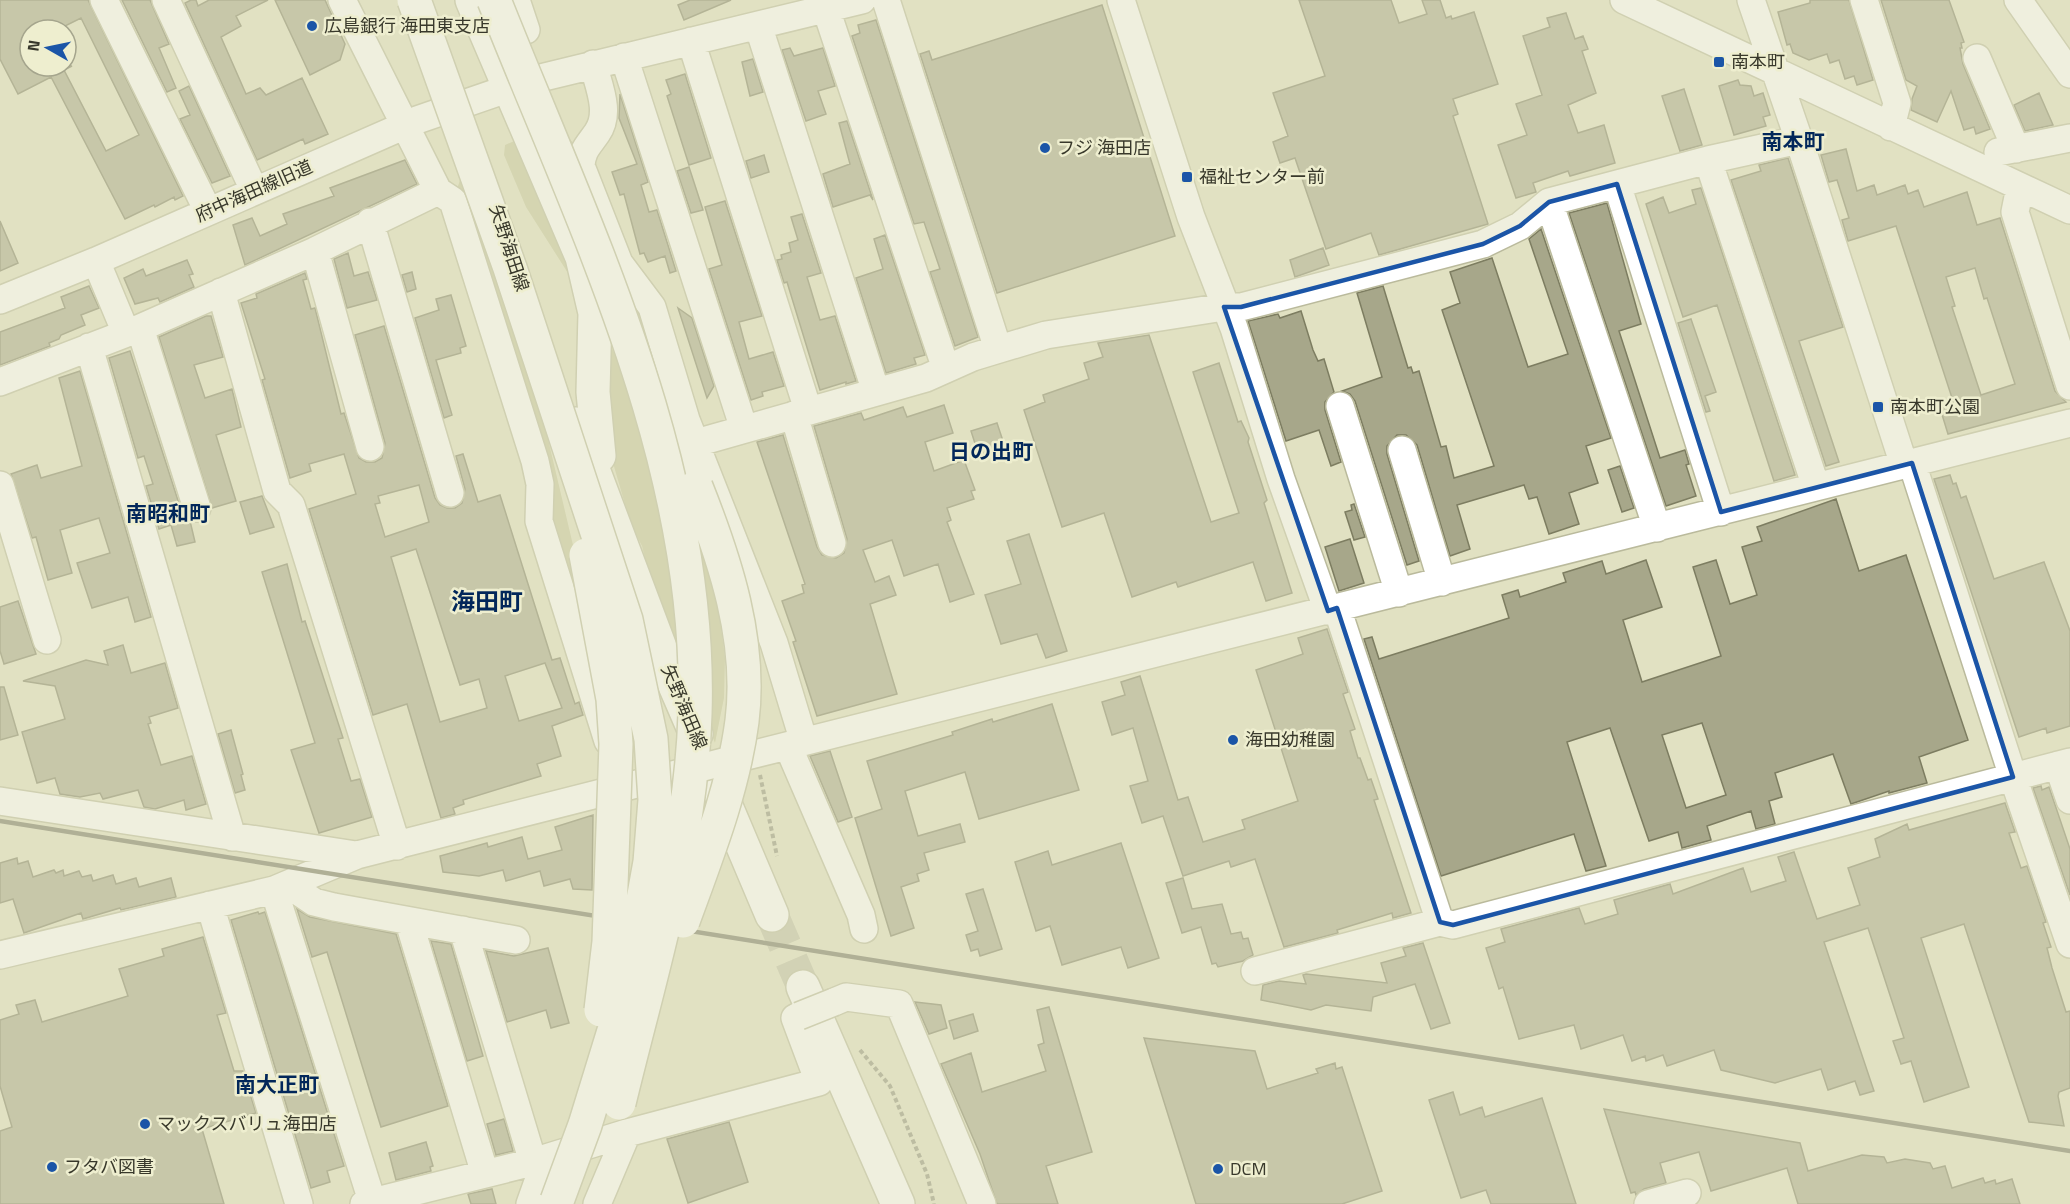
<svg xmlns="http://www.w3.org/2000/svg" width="2070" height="1204" viewBox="0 0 2070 1204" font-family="'Titillium Web','Noto Sans JP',sans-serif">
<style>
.green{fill:#c5c69c}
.building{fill:#a7a78a;stroke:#7d7d61;stroke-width:1.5;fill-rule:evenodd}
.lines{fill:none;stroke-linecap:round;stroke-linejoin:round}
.major-tunnel{stroke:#bfbfa4;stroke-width:33;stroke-dasharray:33 16;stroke-linecap:butt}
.minor-casing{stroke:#baba9c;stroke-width:30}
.major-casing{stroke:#baba9c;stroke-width:36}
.highway-casing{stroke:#baba9c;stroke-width:36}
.path{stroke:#91917b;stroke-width:4;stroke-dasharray:4.5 3;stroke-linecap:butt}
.minor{stroke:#fff;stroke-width:27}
.major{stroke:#fff;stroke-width:33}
.highway{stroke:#fff;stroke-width:33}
.rail{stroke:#737360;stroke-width:4.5}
.minor-bridge-casing{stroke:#baba9c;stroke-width:30;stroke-linecap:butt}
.highway-bridge-casing{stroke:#baba9c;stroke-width:36;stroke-linecap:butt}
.minor-bridge{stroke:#fff;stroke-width:27}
.highway-bridge{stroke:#fff;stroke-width:33}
.marked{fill:none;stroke:#1b55a7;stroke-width:4.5;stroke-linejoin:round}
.poi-dot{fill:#1b55a7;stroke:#eeeecf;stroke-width:2}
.labels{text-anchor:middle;stroke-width:5;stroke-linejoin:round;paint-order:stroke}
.poi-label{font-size:18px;fill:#38382b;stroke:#eeeecf;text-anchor:start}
.street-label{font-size:18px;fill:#38382b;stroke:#eeeecf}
.quarter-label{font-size:21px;font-weight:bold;fill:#02275a;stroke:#eeeecf}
.district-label{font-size:24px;font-weight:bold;fill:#02275a;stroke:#eeeecf}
</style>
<rect width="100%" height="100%" fill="#e1e1c2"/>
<!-- green -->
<path class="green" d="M556 123 574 144 644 310 659 364 654 365 573 281 526 207 504 155 505 145Z
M461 177 535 384 577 562 588 644 456 192Z
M605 334 697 525 718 604 725 658 724 698 715 743 650 578 642 546 631 525 611 456Z"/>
<!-- building -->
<path class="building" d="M0 0H88L183 196 175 200 174 197 155 207 154 205 125 219 51 77 18 94 0 59ZM81 18 139 135 106 151 64 70 72 66H30V30H57Z
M122 0H150L169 44 159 48 176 88 167 92Z
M191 0H196L198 6 209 0H268L236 16 241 26 221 37 246 94 260 88 266 95 302 78 328 134 305 144 303 139 257 160 185 3Z
M275 0H325L345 44 340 60 310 75Z
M690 0H731L684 20 678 5Z
M1299 0H1391L1399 23 1427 14 1422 0H1440L1446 18 1451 16 1452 19 1474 12 1498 84 1453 99 1458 114 1453 116 1488 224 1379 255 1371 233 1326 249 1295 158 1280 163 1273 142 1288 136 1273 93 1325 76Z
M1810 0H1849L1873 80 1857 85 1854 76 1845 79 1839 60 1830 63 1827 54 1809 60 1793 53 1790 44 1787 45 1778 12 1810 3Z
M1881 0H1949L1964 42 1961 43 1962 48H1960L1963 64 1990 129 1976 134 1974 127 1964 130 1951 91 1937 122 1911 110 1912 99 1917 86 1906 80Z
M1102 5 1175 236 997 293 920 54 929 51 932 60Z
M1566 13 1575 39 1583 36 1588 49 1582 51 1596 93 1568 105 1578 133 1604 125 1615 163 1570 176 1568 171 1533 183 1536 192 1516 198 1498 145 1527 135 1516 104 1542 95 1523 36 1550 27 1547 18Z
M876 20 978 337 955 346 930 272 940 269 924 222 914 224 852 36 860 33 858 25Z
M790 48 794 56 823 48 835 86 818 91 826 114 806 121 782 50Z
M753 59 763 92 750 96 742 62Z
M685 74 711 158 689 165 667 96 671 94 666 80Z
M1738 80 1740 85 1751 86 1754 96 1763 93 1770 115 1763 117 1766 126 1734 135 1719 86Z
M189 86 230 176 212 183 180 119 190 115 179 91Z
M1684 89 1702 145 1680 151 1662 96Z
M2039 93 2053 125 2025 131 2014 105Z
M620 94 648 182 641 185 649 212 657 210 676 271 670 273 665 256 648 262 644 253 640 254 624 194 620 195 612 172 637 164 619 118Z
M847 121 873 200 870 195 833 207 823 174 850 164 839 123Z
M1846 149 1857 191 1874 185 1877 195 1905 185 1908 194 1918 190 1924 207 1967 192 1977 225 2000 218 2055 391 2066 402 1948 434 1940 408 1954 404 1896 226 1848 241 1842 220 1849 218 1837 180 1829 182 1821 155ZM1975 268 1984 299 1987 298 2015 384 1981 395 1952 307 1955 306 1946 277Z
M764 155 769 172 751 178 746 161Z
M1788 158 1843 327 1799 341 1839 462 1826 466 1731 180 1761 171 1759 165Z
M405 160 417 184 245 265 233 225 252 218 260 236 287 224 283 214 334 196 330 188Z
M689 167 703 210 691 213 677 171Z
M1701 188 1795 475 1774 481 1717 305 1683 317 1646 204 1663 197 1669 213 1696 204 1692 190Z
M725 201 762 316 739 322 749 359 773 352 784 386 762 392 763 396 751 400 709 269 722 265 705 207Z
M1607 203 1641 324 1619 331 1660 458 1685 450 1689 464 1686 465 1696 496 1666 506 1569 213Z
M802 214 821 273 807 277 820 320 835 316 856 381 846 384V382L820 390 787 282 784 283 777 260 782 259 781 255 791 252 789 243 798 240 791 217Z
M0 221 18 263 0 271Z
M1541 229 1611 438 1586 446 1598 483 1569 493 1579 524 1549 534 1537 497 1529 499 1524 485 1457 505 1470 549 1450 556 1417 445 1406 435H1397L1387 446V454L1419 561 1407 565 1355 401 1350 394 1342 391 1382 377 1357 293 1383 286 1408 368 1411 367 1413 373 1419 371 1441 447 1446 446 1454 478 1494 466 1442 310 1460 303 1450 272 1492 258 1528 367 1568 354 1529 239Z
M885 235 925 355 914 358 916 364 886 373 856 278 883 269 874 239Z
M1323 248 1329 265 1295 277 1290 260Z
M348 253 354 276 368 272 377 300 347 308 334 259Z
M187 260 193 274 189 275 194 287 160 302 158 298 135 304 124 278 143 269 146 276Z
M412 272 416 289 407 292 402 275Z
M305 273 307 279 303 280 311 309 315 308 341 414 344 413 359 458 366 462H375L382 458 385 443 355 335 384 326 435 498 440 505 447 508H455L462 503 465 489 456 456 463 454 478 502 500 495 552 660 560 658 575 704 579 702 583 715 552 726 561 756 537 764 541 776 463 800 464 804 453 808 455 814 441 818 407 704 373 715 309 509 356 494 344 454 309 464 311 471 290 478 262 380 265 379 241 303 257 298 256 294ZM419 485 429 522 385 537 375 504 380 503 378 496ZM416 549 460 685 479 679 487 708 440 722 391 557ZM545 663 562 708 519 721 505 676Z
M89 286 99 308 81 315 85 325 61 335 59 339 49 343 50 346 0 365V332L65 308 61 297Z
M451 295 466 346 460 348 461 353 436 360 452 415 444 418 415 318 439 310 436 299Z
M678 308 692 318 714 386 707 398Z
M1301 311 1313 350 1318 361 1324 359 1334 392 1325 402V410L1341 462 1331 466 1319 430 1286 441 1248 321 1278 314 1280 318Z
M206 316H211L223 357 194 365 205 398 232 389 241 427 216 435 236 501 212 508 159 337Z
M1691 319 1716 392 1705 396 1710 411 1706 412 1678 323Z
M1149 335 1211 522 1239 513 1193 372 1219 363 1238 422 1241 421 1249 438 1248 442 1267 500 1264 503 1292 593 1266 601 1253 562 1178 587 1176 582 1132 597 1104 513 1062 527 1024 410 1045 402 1043 395 1089 379 1084 363 1103 357 1098 343Z
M130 351 182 513 190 521 195 542 177 546 171 525 159 529 146 486 153 484 144 456 138 458 109 358Z
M80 371 151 617 135 622 128 597 92 608 77 563 110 553 99 518 60 530 72 573 48 580 36 537 32 538 11 474 37 465 41 478 82 466 59 378Z
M944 405 953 433 925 442 934 471 964 460 975 490 971 491 974 499 947 508 951 520 947 522 974 594 950 602 938 564 904 576 892 540 863 550 875 582 889 576 896 595 870 604 897 694 817 716 793 642 796 641 782 601 804 593 802 585 805 584 757 442 783 435 817 547 822 555 836 558 844 553 847 539 814 426 861 413 864 420 903 407 907 417Z
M997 423 1006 450 980 459 971 431Z
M1620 466 1634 508 1622 512 1608 470Z
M1950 475 1953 484 1956 483 1961 498 1966 496 1994 579 2044 562 2070 631V726L2047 733 2046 728 2019 737 1934 479Z
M262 496 274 527 250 534 240 502Z
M1836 499 1859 571 1906 555 1968 740 1919 757 1927 783 1889 793V791L1851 804 1833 754 1775 773 1782 797 1769 801 1775 824 1756 829 1751 811 1707 826 1711 840 1682 848 1678 832 1649 841 1610 728 1567 742 1606 866 1586 871 1574 834 1441 876 1364 639 1372 637 1379 659 1509 618 1502 595 1518 590 1520 597 1566 582 1563 573 1602 561 1606 574 1646 560 1662 607 1623 620 1642 682 1721 656 1693 567 1716 560 1730 604 1757 595 1742 547 1762 541 1757 527ZM1702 723 1726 795 1686 808 1662 735Z
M1354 504 1365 537 1354 540 1345 512 1352 510 1351 505Z
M1029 534 1067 651 1046 658 1037 634 1001 644 985 595 1021 584 1007 541Z
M1350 539 1364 583 1339 591 1325 547Z
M287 564 302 622 305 621 343 738 338 739 351 781 360 779 372 817 319 833 291 750 315 743 262 572Z
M18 601 36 654 4 664 0 651V607Z
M1327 629 1348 692 1343 694 1355 729 1350 731 1358 758H1360L1368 780 1371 779 1378 799 1374 800 1411 913 1393 918 1392 913 1337 930 1338 933 1284 947 1255 859 1231 867 1229 861 1183 876 1163 816 1142 823 1130 786 1148 781 1133 728 1112 735 1102 702 1125 695 1121 682 1140 676 1178 800 1188 797 1203 842 1245 829 1242 820 1298 801 1256 670 1303 654 1298 638Z
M123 645 131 673 165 663 178 708 149 717 151 723 148 724 161 765 192 756 206 804 186 810 184 800 155 809 144 807 138 790 103 799 100 793 80 797 60 794 55 778 37 783 22 732 65 719 55 686 23 681 86 660 108 665 104 651Z
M0 687H4L18 735 0 740Z
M1052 704 1079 790 979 819 965 772 905 791 918 836 960 824 965 842 924 853 929 870 917 874 919 881 901 887 914 928 891 936 855 818 882 809 867 761 953 735 952 732 992 719 993 722Z
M231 730 243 774 241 775 245 790 235 793 218 734Z
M830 751 852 817 838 822 810 756Z
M2041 786 2042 790 2049 787 2070 849V895L2033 788Z
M2005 803 2015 832 2009 833 2021 868 2027 866 2046 922 2043 923 2051 947 2047 948 2052 968 2066 1012 2070 1011V1088L2059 1092 2058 1096 2064 1126 2029 1122 1964 924 1921 938 1969 1087 1924 1102 1911 1061 1901 1064 1893 1041 1904 1038 1868 928 1824 942 1874 1091 1860 1095 1855 1081 1828 1090 1821 1069 1775 1083 1721 1070 1714 1050 1667 1066 1663 1055 1646 1061 1645 1056 1632 1061 1623 1035 1581 1049 1574 1025 1519 1039 1503 987 1499 989 1486 948 1505 942 1501 929 1579 908 1585 924 1618 914 1614 900 1670 884 1673 894 1743 868 1751 892 1786 881 1778 857 1794 852 1817 919 1860 905 1848 868 1880 857 1875 839 1907 824 1909 830Z
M593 815 592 890 573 889 570 879 544 886 540 871 506 881 503 870 479 876 443 872 440 856 487 843 488 847 522 837 528 859 562 850 555 827Z
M1121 843 1159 958 1128 968 1121 947 1062 965 1050 926 1036 931 1015 862 1048 851 1052 865Z
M17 858 18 864 28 861 33 877 54 870 56 873 63 870 64 876 79 871 82 877 91 875 93 881 113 875 116 884 136 878 139 887 171 878 176 897 121 910 120 908 83 919 81 913 24 933 13 899 0 903V863Z
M1183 878 1192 909 1222 904 1231 934 1241 932 1243 939 1248 938 1253 955 1243 961 1218 967 1216 963 1212 964 1201 927 1182 933 1166 883Z
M983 889 1002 949 980 956 978 949 971 951 966 935 978 931 966 894Z
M297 909 310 917 396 934 448 1106 381 1127 327 952 312 957Z
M258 912 259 914 265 912 344 1166 327 1171 330 1182 311 1188 231 920Z
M203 937 226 1013 217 1015 234 1071H243L256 1113 202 1129 224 1204H0V1131L12 1127 0 1086V1020L19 1014 16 1005 35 1000 42 1022 128 996 119 969 164 956 162 949Z
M431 941 451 944 483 1056 467 1061Z
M1423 943 1450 1023 1431 1029 1415 984 1373 997 1371 1011 1326 1005 1311 1010 1261 1000 1263 985 1279 981 1306 984 1303 975 1306 974 1387 983 1381 963 1406 956 1403 948Z
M548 948 569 1023 551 1028 546 1010 507 1022 486 951 514 956Z
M915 1002 941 1005 947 1028 929 1034Z
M1049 1007 1092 1152 1046 1166 1058 1204H997L980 1154 941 1064 971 1053 982 1092 1046 1071 1038 1045 1044 1043 1037 1010Z
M973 1014 978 1031 954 1039 949 1021Z
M1144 1038 1255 1051 1267 1089 1318 1073 1316 1069 1335 1063 1336 1069 1342 1067 1382 1191 1342 1204H1196Z
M1453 1092 1460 1115 1482 1107 1485 1117 1542 1098 1576 1204H1491L1486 1190 1461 1198 1429 1100Z
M1604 1109 1800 1143 1808 1171 1862 1155 1884 1157 1887 1163 1905 1159 1930 1163 1933 1169 1945 1166 1952 1188 1983 1178 1985 1183 1995 1180 1996 1184 2012 1179 2020 1204H1798L1787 1168 1711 1191 1699 1152 1660 1163 1666 1183 1644 1189 1636 1195 1635 1192 1631 1193Z
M504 1119 513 1151 496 1155 487 1124Z
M729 1122 748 1182 688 1203 667 1139Z
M426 1142 433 1166 430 1167 431 1171 396 1180 389 1153Z
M492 1189 496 1204H471L468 1194Z"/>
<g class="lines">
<!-- major-tunnel -->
<path class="major-tunnel" d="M772 915 803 987"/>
<defs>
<path id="minor" d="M104 0 208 211
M166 0 254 190
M342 0 438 191 453 201 535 461 540 484 539 521 608 741
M516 0 526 30
M886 0 998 349
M1121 0 1191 217 1234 328 1281 479 1328 611
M1624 0 2070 210
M1751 0 1799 140 1904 465
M1864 0 1897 103 1891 127
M2018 0 2070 74
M826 9 946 369
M758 25 876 392
M691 41 808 410
M624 57 744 429
M1977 58 2016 149
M593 64C599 87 611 113 597 133 588 146 582 150 581 166L619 263 652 307 686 420 774 643 804 742
M1998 152 2070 138
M1708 160 1816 487
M1617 184 1721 512
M2020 187 2015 212 2070 386
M1549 202 1657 528
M370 222 450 493
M315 251 370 447
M96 261 126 333
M221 292 277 491 291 505 397 846
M0 300 96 261 417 120 536 79 862 0
M140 328 197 508
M89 347 232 837
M0 382 140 328 315 251 438 191
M1340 406 1399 593
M794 415 832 543
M696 443 926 378 973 357 1046 335 1224 307H1241L1483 244 1520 226 1549 202 1708 160 1799 140
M1402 450 1442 582
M1912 463 2013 777 2070 944
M0 485 47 640
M1337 608 1440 922 1453 925 2070 762
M788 746 861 915 864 929
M723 762 2070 423
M2058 765 2070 800
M0 801 356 855
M289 885 314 902 334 907 516 940
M274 890 372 1201
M210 905 299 1204
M409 922 485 1174
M463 930 533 1162
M0 955 274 890 357 855 692 770
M1255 971 1440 922
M834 1002 846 997 899 1004 982 1204
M364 1204 533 1162 627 1133 819 1082 795 1018 799 1016
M530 1204 546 1159
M597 1204 627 1133
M1648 1204 1687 1193"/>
<path id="major" d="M472 0 582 257 595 313 593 392 599 456
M576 424 670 674 696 734
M717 785 772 915
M803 987 898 1204"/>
<path id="highway" d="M656 392 696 487"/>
</defs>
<!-- minor casing -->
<use href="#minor" class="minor-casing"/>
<!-- major casing -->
<use href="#major" class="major-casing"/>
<!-- highway casing -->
<use href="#highway" class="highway-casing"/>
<!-- path -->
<path class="path" d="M760 775 777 856
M860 1050 890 1086 927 1174 934 1204"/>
<!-- minor -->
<use href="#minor" class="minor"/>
<!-- major -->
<use href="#major" class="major"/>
<!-- highway -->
<use href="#highway" class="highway"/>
<!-- rail -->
<path class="rail" d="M0 821 2070 1151"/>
<defs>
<path id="minor-bridge" d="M692 770 723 762
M799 1016 834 1002"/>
<path id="highway-bridge" d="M414 0 510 268 626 620 651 739 655 800 650 862 634 950 617 1021 585 1125 557 1201
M494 0C584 227 703 464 695 714 691 847 650 974 619 1103
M586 555 613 699 616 744 609 942 601 1010
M683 921C707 855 733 790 742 721 752 641 725 560 696 487"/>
</defs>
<!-- minor-bridge casing -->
<use href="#minor-bridge" class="minor-bridge-casing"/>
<!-- highway-bridge casing -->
<use href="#highway-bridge" class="highway-bridge-casing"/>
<!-- minor-bridge -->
<use href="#minor-bridge" class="minor-bridge"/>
<!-- highway-bridge -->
<use href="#highway-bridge" class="highway-bridge"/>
</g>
<!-- marked area -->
<path d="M0 0H2070V1204H0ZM1617 184 1721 512 1912 463 2013 777 1453 925 1440 922 1337 608 1328 611 1224 307H1241L1483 244 1520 226 1549 202Z" fill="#e1e1c2" fill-opacity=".55" fill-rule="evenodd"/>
<path class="marked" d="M1617 184 1721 512 1912 463 2013 777 1453 925 1440 922 1337 608 1328 611 1224 307H1241L1483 244 1520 226 1549 202Z"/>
<!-- markers -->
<g class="poi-dot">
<circle cx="312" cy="26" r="6"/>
<rect x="1713" y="56" width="12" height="12" rx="3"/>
<circle cx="1045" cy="148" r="6"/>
<rect x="1181" y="171" width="12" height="12" rx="3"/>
<rect x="1872" y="401" width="12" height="12" rx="3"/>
<circle cx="1233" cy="740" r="6"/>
<circle cx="145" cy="1124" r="6"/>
<circle cx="52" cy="1167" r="6"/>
<circle cx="1218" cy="1169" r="6"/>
</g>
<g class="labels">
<!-- poi labels -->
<g class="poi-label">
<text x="324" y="32">広島銀行 海田東支店</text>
<text x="1731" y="68">南本町</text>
<text x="1057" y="154">フジ 海田店</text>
<text x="1199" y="183">福祉センター前</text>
<text x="1890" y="413">南本町公園</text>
<text x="1245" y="746">海田幼稚園</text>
<text x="157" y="1130">マックスバリュ海田店</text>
<text x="64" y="1173">フタバ図書</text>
<text x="1230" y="1175">DCM</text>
</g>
<!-- street labels -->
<g class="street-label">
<text transform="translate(254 191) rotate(-24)" y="6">府中海田線旧道</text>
<text transform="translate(509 248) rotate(72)" y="6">矢野海田線</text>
<text transform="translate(684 707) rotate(67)" y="6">矢野海田線</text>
</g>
<!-- quarter labels -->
<g class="quarter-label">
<text x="1793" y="149">南本町</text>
<text x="991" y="459">日の出町</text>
<text x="168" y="521">南昭和町</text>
<text x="277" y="1092">南大正町</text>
</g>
<!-- district labels -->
<g class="district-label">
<text x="487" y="610">海田町</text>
</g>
</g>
<!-- north arrow -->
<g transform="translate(48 48) rotate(279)"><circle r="28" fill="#eeeecf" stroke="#a5a58d" stroke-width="1.5"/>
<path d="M0-4.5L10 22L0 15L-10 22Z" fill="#1b55a7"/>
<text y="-9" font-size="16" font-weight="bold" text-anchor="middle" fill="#38382b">N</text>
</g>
</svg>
